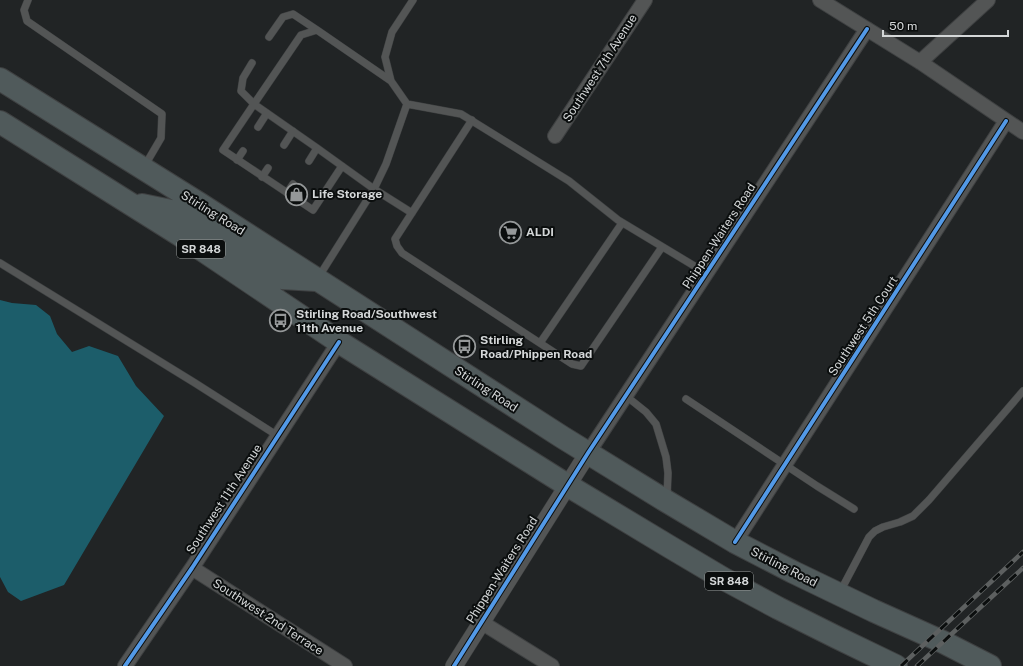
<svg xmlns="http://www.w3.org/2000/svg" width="1023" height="666" viewBox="0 0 1023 666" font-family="'Public Sans',sans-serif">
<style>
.water{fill:#1c5d6a}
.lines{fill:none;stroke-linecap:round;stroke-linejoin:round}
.service-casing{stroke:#3f4142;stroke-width:8}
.minor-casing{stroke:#3f4142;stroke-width:16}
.tertiary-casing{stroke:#3f4142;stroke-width:18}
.primary-casing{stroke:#3f4142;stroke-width:24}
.service{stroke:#535555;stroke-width:7}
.minor{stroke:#535555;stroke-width:14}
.tertiary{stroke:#535555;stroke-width:17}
.primary{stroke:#505a5b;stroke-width:22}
.rail-casing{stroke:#5d6060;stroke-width:4.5}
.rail{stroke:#0b0e0e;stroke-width:3;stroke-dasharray:9;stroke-linecap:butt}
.cycleway-casing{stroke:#0b0e0e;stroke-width:6}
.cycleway{stroke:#5399e6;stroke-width:4}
.labels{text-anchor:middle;stroke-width:4;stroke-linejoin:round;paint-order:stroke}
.shield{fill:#0b0e0e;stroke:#989b9b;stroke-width:1}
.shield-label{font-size:11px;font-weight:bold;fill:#d4d7d8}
.street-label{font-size:12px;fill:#d4d7d8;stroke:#0b0e0e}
.poi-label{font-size:12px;font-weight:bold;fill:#d4d7d8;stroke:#0b0e0e;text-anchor:start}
</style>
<rect width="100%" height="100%" fill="#212425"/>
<!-- water -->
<path class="water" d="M0 300 12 303 36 305 50 316 57 334 72 352 89 346 118 356 136 386 164 416 64 585 21 601 8 592 0 577Z"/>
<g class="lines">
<defs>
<path id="service" d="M28 0 24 10 27 21 162 114 161 138 144 167
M269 37 283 17 293 14 317 30
M252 63 243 78 241 91 254 104 223 150 313 210 342 166
M391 81 317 30 301 35 254 104 317 148 374 189 412 213
M407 104 391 81 385 57 392 32 413 0
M472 120 395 239 397 246 402 253 572 364 581 366 662 247
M258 127 267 113
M284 145 293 131
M237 160 243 151
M309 161 317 148
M262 177 268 168
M287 193 293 184
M0 263 195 383 278 436
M318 278 374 189 386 164 407 104 461 114 569 181 618 220 706 273
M540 343 622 223
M626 396 646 412 656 424 666 457 668 473 667 497
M686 399 817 486 854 509
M840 592 869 537 875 531 883 527 900 522 913 516 929 500 1023 391"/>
<path id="minor" d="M820 0 920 62 1023 132
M920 62 988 0
M555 136 645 0
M588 453 867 29
M735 542 1006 121
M192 568 345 666
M481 622 552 666
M125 666 192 568 339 342"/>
<path id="tertiary" d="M454 666 588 453"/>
<path id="primary" d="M0 79 200 204 562 437 666 501 735 542 793 572 874 611 943 642 990 666
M0 122 180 235 339 342 567 485 670 547 724 579 778 608 836 637 896 666
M142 205 181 213 282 278 316 280"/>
</defs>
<!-- service casing -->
<use href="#service" class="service-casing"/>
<!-- minor casing -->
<use href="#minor" class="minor-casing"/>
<!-- tertiary casing -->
<use href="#tertiary" class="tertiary-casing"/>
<!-- primary casing -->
<use href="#primary" class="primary-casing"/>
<!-- service -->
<use href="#service" class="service"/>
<!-- minor -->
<use href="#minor" class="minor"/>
<!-- tertiary -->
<use href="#tertiary" class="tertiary"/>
<!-- primary -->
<use href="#primary" class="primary"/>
<defs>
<path id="rail" d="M901 666 1023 552
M917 666 1023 568"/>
</defs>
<!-- rail casing -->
<use href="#rail" class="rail-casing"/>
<!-- rail -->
<use href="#rail" class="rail"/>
<defs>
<path id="cycleway" d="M735 542 1006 121
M125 666 192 568 339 342
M454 666 588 453 867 29"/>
</defs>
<!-- cycleway casing -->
<use href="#cycleway" class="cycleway-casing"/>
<!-- cycleway -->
<use href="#cycleway" class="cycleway"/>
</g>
<!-- icons -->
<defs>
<symbol id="shop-ring" viewBox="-11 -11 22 22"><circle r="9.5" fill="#0b0e0e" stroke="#959899" stroke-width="1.5"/><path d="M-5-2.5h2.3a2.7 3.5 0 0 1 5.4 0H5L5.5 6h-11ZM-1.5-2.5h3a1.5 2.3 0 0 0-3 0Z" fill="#959899"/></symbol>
<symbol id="supermarket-ring" viewBox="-11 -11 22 22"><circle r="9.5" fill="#0b0e0e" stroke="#959899" stroke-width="1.5"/><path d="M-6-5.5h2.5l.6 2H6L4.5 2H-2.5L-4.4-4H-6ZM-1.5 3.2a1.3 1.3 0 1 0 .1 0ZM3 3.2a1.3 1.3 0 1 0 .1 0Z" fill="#959899"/></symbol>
<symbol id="bus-ring" viewBox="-11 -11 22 22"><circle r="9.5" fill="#0b0e0e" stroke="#959899" stroke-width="1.5"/><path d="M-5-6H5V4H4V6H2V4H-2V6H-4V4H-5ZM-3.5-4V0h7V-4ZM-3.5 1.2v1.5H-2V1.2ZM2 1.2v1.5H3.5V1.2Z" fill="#959899"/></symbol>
</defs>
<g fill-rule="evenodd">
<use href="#shop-ring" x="284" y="182" width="25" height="25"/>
<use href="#supermarket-ring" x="498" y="220" width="25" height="25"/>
<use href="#bus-ring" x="268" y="308" width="25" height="25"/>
<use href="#bus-ring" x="452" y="334" width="25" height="25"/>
</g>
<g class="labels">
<!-- shield labels -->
<g class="shield">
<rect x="177" y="240" width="48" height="18" rx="3"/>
<rect x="705" y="572" width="48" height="18" rx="3"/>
</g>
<g class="shield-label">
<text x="201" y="253">SR 848</text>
<text x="729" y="585">SR 848</text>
</g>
<!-- street labels -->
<g class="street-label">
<text transform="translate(600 68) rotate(-57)" y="4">Southwest 7th Avenue</text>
<text transform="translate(213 213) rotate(32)" y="4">Stirling Road</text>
<text transform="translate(719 236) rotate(-57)" y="4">Phippen-Waiters Road</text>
<text transform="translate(863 326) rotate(-57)" y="4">Southwest 5th Court</text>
<text transform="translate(486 389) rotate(33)" y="4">Stirling Road</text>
<text transform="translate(224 499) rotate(-57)" y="4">Southwest 11th Avenue</text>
<text transform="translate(784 567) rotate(27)" y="4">Stirling Road</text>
<text transform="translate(502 570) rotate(-58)" y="4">Phippen-Waiters Road</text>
<text transform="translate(268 617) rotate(33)" y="4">Southwest 2nd Terrace</text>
</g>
<!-- poi labels -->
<g class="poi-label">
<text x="312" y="198">Life Storage</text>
<text x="526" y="236">ALDI</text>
<text x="296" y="318">Stirling Road/Southwest<tspan x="296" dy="14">11th Avenue</tspan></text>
<text x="480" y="344">Stirling<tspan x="480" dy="14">Road/Phippen Road</tspan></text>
</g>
</g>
<!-- scale -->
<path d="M883 30v6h125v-6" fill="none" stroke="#d4d7d8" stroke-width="2"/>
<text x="889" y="30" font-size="12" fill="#d4d7d8" stroke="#0b0e0e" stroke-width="3" paint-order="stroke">50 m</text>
</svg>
